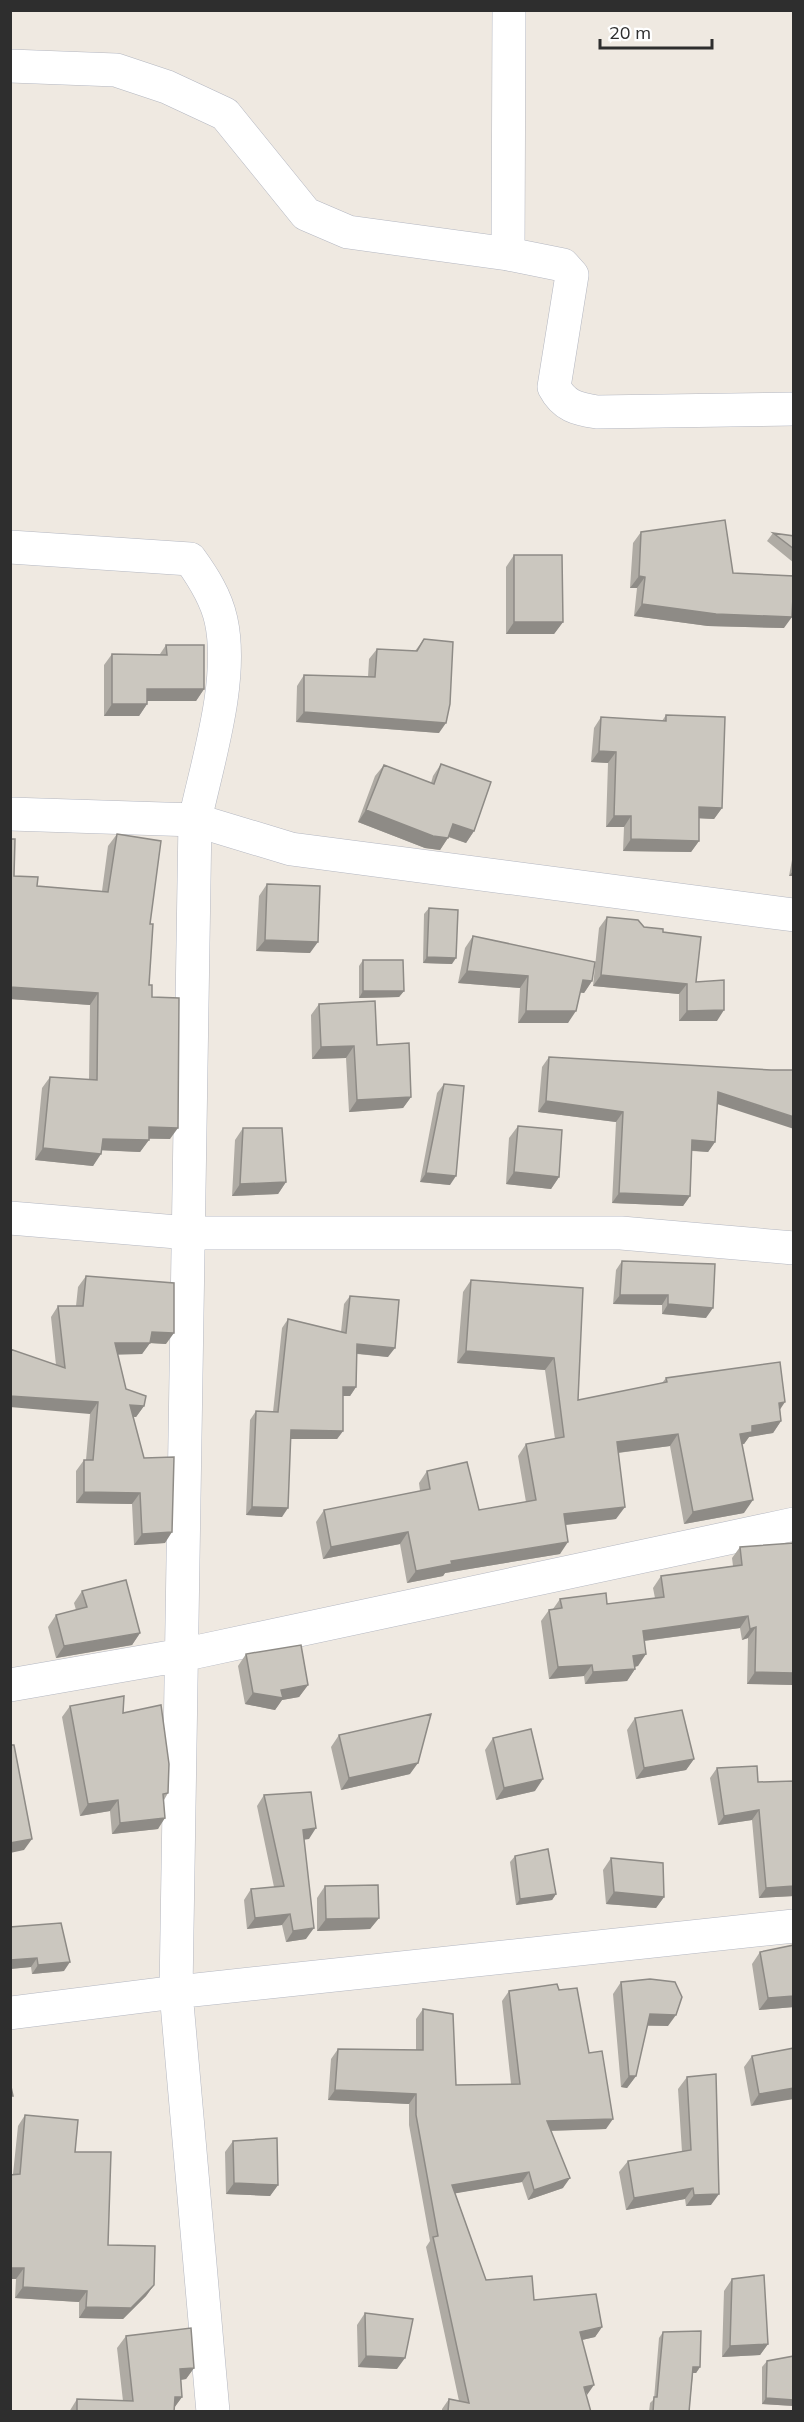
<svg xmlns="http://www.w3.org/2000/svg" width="804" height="2422" viewBox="0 0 804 2422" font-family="Mulish,sans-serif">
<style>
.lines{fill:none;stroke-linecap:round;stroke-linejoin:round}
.minor-casing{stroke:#b4b7c1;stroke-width:34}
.minor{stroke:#fff;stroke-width:33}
.wall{fill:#afaba4}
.shaded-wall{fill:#8e8b86}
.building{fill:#cbc7bf;stroke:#8e8b86;stroke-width:1.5}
</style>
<rect width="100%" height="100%" fill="#efe9e1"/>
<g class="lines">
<defs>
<path id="minor" d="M10 66 116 70 167 87 225 114 306 214 348 232 508 254 563 265 572 275 554 387C564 406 577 409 597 412L794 409
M508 254 509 10
M10 547 190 559C203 577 216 597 221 620 234 679 208 760 195 820L176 1992 213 2412
M10 814 195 820 291 849 794 915
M10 1218 189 1233H621L794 1248
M10 1685 182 1655 794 1524
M10 2013 176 1992 794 1926"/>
</defs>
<!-- minor casing -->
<use href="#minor" class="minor-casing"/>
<!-- minor -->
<use href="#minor" class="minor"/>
</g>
<!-- wall -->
<path class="wall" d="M641 532 784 628 708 626 634 616 637 588H630L633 543Z
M773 533 794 536V563L767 541Z
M514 555 563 622 554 634H506V567Z
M424 639 439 733 296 722 297 686 304 675 368 677 369 659 377 649 415 651Z
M166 645 204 689 196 701H147V704L139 716H104V665L112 654H160Z
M666 715 722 808 714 819 699 818V841L691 852 623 851 624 827H606L608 763 591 762 594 728 601 717 662 721Z
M441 764 474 831 466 843 448 837 440 850 425 848 358 822 375 776 384 765 431 783 433 776Z
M117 834 150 924 149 985 152 997 170 1139H149L140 1152 102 1150 93 1166 35 1160 42 1088 50 1077 89 1080 90 1005 10 999V839L14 876 37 886 102 891 108 846Z
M794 849V876H789Z
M267 884 310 953 256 951 259 896Z
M429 908 452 964 423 963 424 914Z
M607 917 663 932 696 982 717 1021H679V994L593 986 599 928Z
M473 936 592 981 584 993 580 992 568 1023H518L520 988 458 983 465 948Z
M363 960 404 991 399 997 359 998V966Z
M319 1004 377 1045 411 1097 403 1108 349 1112 346 1058 312 1059 311 1015Z
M549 1057 718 1104 715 1142 708 1152 692 1151 690 1196 683 1206 612 1203 616 1122 538 1112 542 1067Z
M444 1084 450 1185 420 1182 437 1093Z
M518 1126 559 1177 551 1189 506 1184 509 1138Z
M243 1128 286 1182 278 1194 232 1196 235 1140Z
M622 1261 706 1318 662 1314V1305L613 1304 616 1270Z
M86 1276 166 1344 150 1343 142 1354H117L126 1389 144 1406 136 1417H133L165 1543 134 1545 132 1504 76 1503V1471L84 1460H86L90 1414 56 1365 51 1317 58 1306H76L78 1287Z
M471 1280 583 1288 578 1400 662 1383 666 1378 780 1410 781 1421 773 1433 749 1437 744 1444H742L744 1513 684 1524 670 1446 618 1453 616 1519 566 1525 560 1554 445 1573 443 1576 407 1583 400 1544 323 1559 316 1522 324 1510 420 1491 419 1483 427 1471 479 1510 526 1502 518 1456 526 1444 555 1439 545 1370 457 1363 463 1292Z
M350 1296 388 1357 357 1354 356 1387 350 1396H343V1431L337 1439H291L282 1517 246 1515 250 1420 256 1411 273 1412 282 1328 288 1319 341 1332 344 1304Z
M740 1547 794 1685 747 1684 748 1638 742 1640 740 1628 644 1641 638 1666 635 1667V1669L627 1681 585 1684 584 1676 549 1679 541 1621 549 1610 553 1609 560 1599 607 1604 655 1598 653 1588 661 1576 733 1566 732 1558Z
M82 1591 140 1633 132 1645 56 1658 48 1627 56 1615 76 1610 74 1603Z
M246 1654 308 1685 299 1697 282 1700 275 1710 245 1704 238 1666Z
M70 1706 123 1713 168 1793 164 1800 158 1829 112 1834 110 1811 80 1816 62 1717Z
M635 1718 694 1759 686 1770 636 1779 627 1730Z
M339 1735 410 1774 341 1790 331 1747Z
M493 1738 535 1791 496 1800 485 1750Z
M717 1768 758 1782 794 1896 759 1898 752 1820 718 1825 710 1778Z
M264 1795 309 1839H304L306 1939 286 1942 282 1925 247 1929 244 1900 251 1889 274 1887 257 1806Z
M515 1856 556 1894 552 1900 516 1905 510 1862Z
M611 1858 664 1897 656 1908 606 1904 603 1870Z
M325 1886 379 1918 370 1929 317 1931V1898Z
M10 1927 64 1971 32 1974 31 1967 10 1969Z
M794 1945V2007L759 2010 752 1964 760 1952Z
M621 1982 668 2026H647L636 2076 627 2088 621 2087 613 1994Z
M559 1990 589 2053 606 2129 551 2131 563 2188 528 2200 522 2182 455 2193 486 2280 602 2327 595 2337 582 2340 586 2395 591 2412H442V2409L449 2399 459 2401 426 2247 430 2241 409 2125V2104L328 2100 331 2059 338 2049 416 2050V2019L423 2009 456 2085 511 2084 502 2001 509 1991Z
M794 2048 751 2106 744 2067 752 2056Z
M687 2077 711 2205 686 2206 685 2199 626 2210 619 2172 628 2161 682 2152 678 2089Z
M25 2115 75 2152 108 2245 154 2285 146 2296 123 2319 79 2318V2302L15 2298 16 2279H10V2175L13 2174 18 2126Z
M233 2141 278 2185 270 2196 226 2194 225 2152Z
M732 2279 768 2344 760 2355 722 2357 724 2291Z
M365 2313 397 2369 358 2367 357 2325Z
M663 2332 700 2367 696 2373H693L689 2412H649L650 2403 654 2399 659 2338Z
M126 2336 194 2368 186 2379 181 2380 182 2397 174 2408V2412H69L77 2399 123 2401 117 2348Z
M767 2361 794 2406 762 2404V2367Z"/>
<!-- shaded-wall -->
<path class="shaded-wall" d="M639 576 645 577 637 588H630Z
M642 604 792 617 784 628 708 626 634 616Z
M514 622H563L554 634H506Z
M147 689H204L196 701H139Z
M112 704H147L139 716H104Z
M304 712 446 723 439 733 296 722Z
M599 751 616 752 608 763 591 762Z
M699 807 722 808 714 819 692 818Z
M366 810 448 838 440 850 425 848 358 822Z
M614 816H631L624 827H606Z
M453 824 474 831 466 843 444 835Z
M631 839 699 841 691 852 623 851Z
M794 870V876H789Z
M265 940 318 942 310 953 256 951Z
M427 957 456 958 452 964 423 963Z
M467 971 528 976 520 988 458 983Z
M601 975 687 984 679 994 593 986Z
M583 980 592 981 584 993 575 992Z
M10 987 98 993 90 1005 10 999Z
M363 991H404L399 997 359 998Z
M724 1010 717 1021H679L687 1011Z
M526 1011H576L568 1023H518Z
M354 1046 346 1058 312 1059 321 1047Z
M718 1092 794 1117V1129L711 1102Z
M411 1097 403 1108 349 1112 357 1100Z
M546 1101 623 1112 616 1122 538 1112Z
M149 1127 178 1128 170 1139 141 1138Z
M103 1139 149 1140 140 1152 95 1150Z
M692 1140 715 1142 708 1152 685 1150Z
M43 1148 101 1154 93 1166 35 1160Z
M514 1172 559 1177 551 1189 506 1184Z
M426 1173 456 1176 450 1185 420 1182Z
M286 1182 278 1194 232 1196 240 1184Z
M619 1193 690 1196 683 1206 612 1203Z
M620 1295H668L662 1305 613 1304Z
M668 1304 713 1308 706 1318 662 1314Z
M152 1332 174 1333 166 1344 150 1343 142 1354 107 1355 115 1343Z
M357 1344 395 1348 388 1357 351 1353Z
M466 1351 554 1358 545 1370 457 1363Z
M343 1387H356L350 1396H337Z
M10 1396 98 1402 90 1414 10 1407Z
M785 1402 777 1414 779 1403Z
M130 1405 144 1406 136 1417 122 1416Z
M781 1421 773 1433 749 1437 744 1444 732 1446 740 1434 752 1426Z
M291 1430 343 1431 337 1439H285Z
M678 1434 670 1446 608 1454 617 1442Z
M84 1492 140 1493 132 1504 76 1503Z
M753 1500 744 1513 684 1524 693 1512Z
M252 1507 288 1508 282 1517 246 1515Z
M625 1507 616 1519 555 1526 564 1514Z
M172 1532 165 1543 134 1545 142 1534Z
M408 1532 400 1544 323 1559 331 1547Z
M568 1542 560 1554 445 1573 443 1576 407 1583 416 1571 451 1561Z
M748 1616 740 1628 635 1642 643 1631Z
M756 1627 748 1638 742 1640 750 1629Z
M140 1633 132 1645 56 1658 64 1646Z
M646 1654 638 1666 625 1668 633 1656Z
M592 1665 584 1676 549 1679 558 1667Z
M635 1669 627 1681 585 1684 593 1672Z
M755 1672 794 1673V1685L747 1684Z
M308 1685 299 1697 282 1700 275 1710 245 1704 253 1693 281 1690Z
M694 1759 686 1770 636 1779 644 1768Z
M418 1763 410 1774 341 1790 349 1778Z
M543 1779 535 1791 496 1800 504 1788Z
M118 1800 110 1811 80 1816 88 1804Z
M759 1810 752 1820 718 1825 724 1816Z
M165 1818 158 1829 112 1834 120 1823Z
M316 1828 309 1839 296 1841 303 1830Z
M32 1839 24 1850 10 1853V1843Z
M794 1886V1896L759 1898 766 1888Z
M614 1892 664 1897 656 1908 606 1904Z
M556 1894 552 1900 516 1905 520 1899Z
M290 1914 282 1925 247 1929 255 1918Z
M379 1918 370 1929 317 1931 326 1919Z
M314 1928 306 1939 286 1942 293 1931Z
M37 1958 31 1967 10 1969V1960Z
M70 1962 64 1971 32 1974 38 1965Z
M794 1996V2007L759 2010 768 1998Z
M650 2014 676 2015 668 2026 642 2025Z
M629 2076H636L627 2088 621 2087Z
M794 2088V2099L751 2106 759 2094Z
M335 2090 416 2094 409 2104 328 2100Z
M613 2119 606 2129 540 2131 547 2121Z
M529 2172 522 2182 446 2195 452 2185Z
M570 2178 563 2188 528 2200 534 2190Z
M234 2183 278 2185 270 2196 226 2194Z
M693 2188 685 2199 626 2210 634 2198Z
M719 2194 711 2205 686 2206 694 2195Z
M10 2268H24L16 2279H10Z
M154 2285 146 2296 123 2319 79 2318 86 2307Z
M23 2287 87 2291 79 2302 15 2298Z
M602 2327 595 2337 573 2342 580 2332Z
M768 2344 760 2355 722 2357 730 2346Z
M366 2356 405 2358 397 2369 358 2367Z
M693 2367H700L696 2373H689Z
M194 2368 186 2379 171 2381 180 2369Z
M594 2385 587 2395 584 2387Z
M175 2397H182L174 2408Z
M766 2398 794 2400V2406L762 2404Z"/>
<!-- building -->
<path class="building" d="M725 520 733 573 794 576 792 617 716 614 642 604 645 577 639 576 641 532Z
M773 533 794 536V549Z
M514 555H562L563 622H514Z
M424 639 453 642 450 704 446 723 304 712V675L375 677 377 649 417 651Z
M166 645H204V689H147V704H112V654L167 655Z
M666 715 725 717 722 808 699 807V841L631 839V816H614L616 752 599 751 601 717 666 721Z
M441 764 491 782 474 831 453 824 448 838 433 836 366 810 384 765 434 784Z
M117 834 161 841 150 924H153L149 985H152V997L179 998 178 1128 149 1127V1140L103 1139 101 1154 43 1148 50 1077 97 1080 98 993 10 987V839H15L14 876 38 877 37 886 108 892Z
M267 884 320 886 318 942 265 940Z
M429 908 458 910 456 958 427 957Z
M607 917 638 920 644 927 663 929V932L701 937 696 982 724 980V1010L687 1011V984L601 975Z
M473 936 595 962 592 981 583 980 576 1011H526L528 976 467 971Z
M363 960H403L404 991H363Z
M375 1001 377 1045 409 1043 411 1097 357 1100 354 1046 321 1047 319 1004Z
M549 1057 771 1070H794V1117L718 1092 715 1142 692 1140 690 1196 619 1193 623 1112 546 1101Z
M444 1084 464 1086 456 1176 426 1173Z
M518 1126 562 1130 559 1177 514 1172Z
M243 1128H282L286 1182 240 1184Z
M622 1261 715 1264 713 1308 668 1304V1295H620Z
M86 1276 174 1283V1333L152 1332 150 1343H115L126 1389 146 1396 144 1406 130 1405 144 1458 174 1457 172 1532 142 1534 140 1493 84 1492V1460H93L98 1402 10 1396V1349L65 1368 58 1306H83Z
M471 1280 583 1288 578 1400 667 1382 666 1378 780 1362 785 1402 779 1403 781 1421 752 1426V1432L740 1434 753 1500 693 1512 678 1434 617 1442 625 1507 564 1514 568 1542 451 1561 452 1564 416 1571 408 1532 331 1547 324 1510 430 1489 427 1471 467 1462 479 1510 536 1500 526 1444 564 1437 554 1358 466 1351Z
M350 1296 399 1300 395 1348 357 1344 356 1387H343V1431L291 1430 288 1508 252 1507 256 1411 278 1412 288 1319 346 1333Z
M794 1543V1673L755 1672 756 1627 750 1629 748 1616 643 1631 646 1654 633 1656 635 1669 593 1672 592 1665 558 1667 549 1610 562 1608 560 1599 606 1593 607 1604 664 1597 661 1576 742 1565 740 1547Z
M126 1580 140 1633 64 1646 56 1615 87 1607 82 1591Z
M301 1645 308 1685 281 1690 283 1698 253 1693 246 1654Z
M124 1696 123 1713 161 1705 169 1764 168 1793 163 1794 165 1818 120 1823 118 1800 88 1804 70 1706Z
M682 1710 694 1759 644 1768 635 1718Z
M431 1714 418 1763 349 1778 339 1735Z
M531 1729 543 1779 504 1788 493 1738Z
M10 1745H14L32 1839 10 1843Z
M757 1766 758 1782 794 1781V1886L766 1888 759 1810 724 1816 717 1768Z
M311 1792 316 1828 303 1830 314 1928 293 1931 290 1914 255 1918 251 1889 284 1886 264 1795Z
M548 1849 556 1894 520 1899 515 1856Z
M611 1858 663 1863 664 1897 614 1892Z
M378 1885 379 1918 326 1919 325 1886Z
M61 1923 70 1962 38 1965 37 1958 10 1960V1927Z
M794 1945V1996L768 1998 760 1952Z
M650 1979 675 1982 682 1997 676 2015 650 2014 636 2076H629L621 1982Z
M557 1984 559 1990 577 1988 589 2053 602 2051 613 2119 547 2121 570 2178 534 2190 529 2172 452 2185 486 2280 532 2276 534 2300 596 2294 602 2327 580 2332 594 2385 584 2387 591 2412H448L449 2399 469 2403 433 2237 438 2236 416 2115V2094L335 2090 338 2049 423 2050V2009L453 2014 456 2085 520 2084 509 1991Z
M794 2048V2088L759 2094 752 2056Z
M716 2074 719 2194 694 2195 693 2188 634 2198 628 2161 691 2150 687 2077Z
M10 2082 13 2096H10Z
M25 2115 78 2120 75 2152H111L108 2245 155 2246 154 2285 131 2308 86 2307 87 2291 23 2287 24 2268H10V2175L20 2174Z
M277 2138 278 2185 234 2183 233 2141Z
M764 2275 768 2344 730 2346 732 2279Z
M365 2313 413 2319 405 2358 366 2356Z
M191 2328 194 2368 180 2369 182 2397H175L174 2412H77V2399L133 2401 126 2336Z
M701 2331 700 2367H693L689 2412H653L654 2397H657L663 2332Z
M794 2356V2400L766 2398 767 2361Z"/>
<!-- border -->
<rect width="804" height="2422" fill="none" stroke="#2e2e2e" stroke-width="24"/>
<!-- scale -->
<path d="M600 39v9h112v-9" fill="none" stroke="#2e2e2e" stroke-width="3"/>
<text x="609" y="39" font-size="18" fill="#2e2e2e" stroke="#ffffff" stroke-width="4.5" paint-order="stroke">20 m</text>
</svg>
